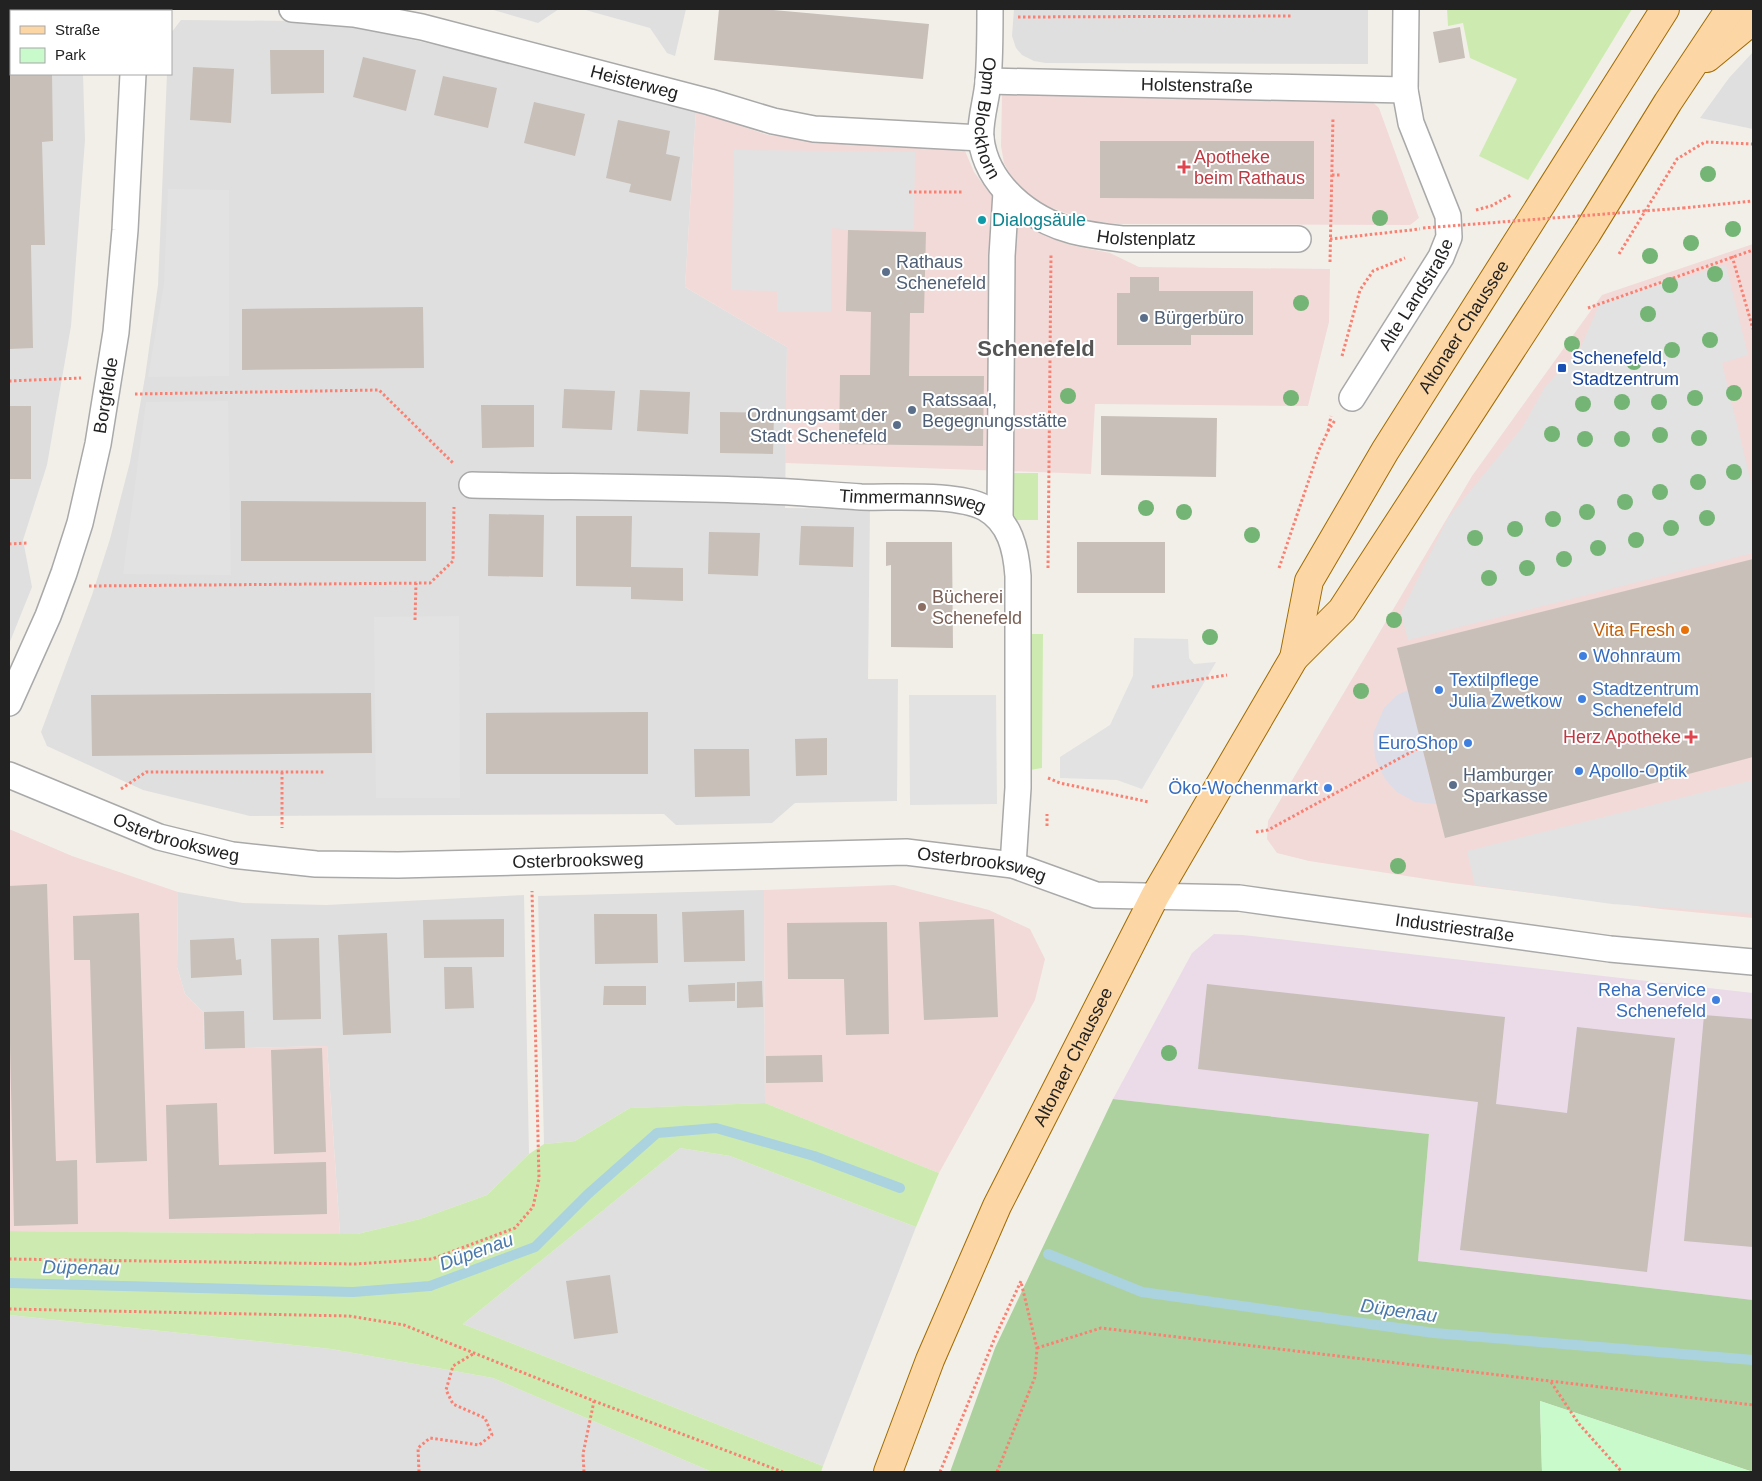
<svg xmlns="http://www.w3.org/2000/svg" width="1762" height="1481" viewBox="0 0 1762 1481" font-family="Arial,sans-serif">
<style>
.residential{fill:#e0dfdf}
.commercial{fill:#f2dad9}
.industrial{fill:#ebdbe8}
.grass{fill:#cdebb0}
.forest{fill:#add19e}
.park{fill:#c8facc}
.parking{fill:#e2e2e2}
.plaza{fill:#dddde8}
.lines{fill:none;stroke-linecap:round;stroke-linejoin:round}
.stream{stroke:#aad3df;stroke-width:10}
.building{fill:#c7bfb8}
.street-casing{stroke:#a9a9a9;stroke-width:28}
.primary-casing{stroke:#a06b00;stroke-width:30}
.path{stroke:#fa8072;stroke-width:3;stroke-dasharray:2.5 2.5;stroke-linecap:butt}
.street{stroke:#fff;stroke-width:25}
.primary{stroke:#fcd6a4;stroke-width:28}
.path-bridge{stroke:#fa8072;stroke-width:3;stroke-dasharray:2.5 2.5;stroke-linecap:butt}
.tree{fill:#74b475}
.health-dot{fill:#e0444e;stroke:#fff;stroke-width:2}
.culture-dot{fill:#0f9aa8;stroke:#fff;stroke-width:2}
.service-dot{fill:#5c6f8a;stroke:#fff;stroke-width:2}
.transit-dot{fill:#1a4fb4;stroke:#fff;stroke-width:2}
.education-dot{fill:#8d6e63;stroke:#fff;stroke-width:2}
.food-dot{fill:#e8710a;stroke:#fff;stroke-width:2}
.shop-dot{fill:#3f7fe0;stroke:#fff;stroke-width:2}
.labels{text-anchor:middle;stroke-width:4;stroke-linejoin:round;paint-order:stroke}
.street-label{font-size:18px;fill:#222;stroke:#fff}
.health-label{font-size:18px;fill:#be3a42;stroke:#fff;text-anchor:start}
.culture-label{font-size:18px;fill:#0d838f;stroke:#fff;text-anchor:start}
.service-label{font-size:18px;fill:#4e5e75;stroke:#fff;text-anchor:start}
.transit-label{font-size:18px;fill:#164399;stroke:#fff;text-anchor:start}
.education-label{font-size:18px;fill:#785e54;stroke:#fff;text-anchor:start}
.food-label{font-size:18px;fill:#c56008;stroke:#fff;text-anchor:end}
.shop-label{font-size:18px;fill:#366cbe;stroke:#fff;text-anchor:start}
.water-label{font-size:19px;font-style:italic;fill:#4a7aab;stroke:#fff}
.district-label{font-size:22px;font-weight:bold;fill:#555;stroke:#fff}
</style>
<rect width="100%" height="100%" fill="#f2efe9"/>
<!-- residential -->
<path class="residential" d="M9 9H112V11H11V74H83L85 140 71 326 47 465 23 540 32 587 9 644Z
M490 9H559L538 23Z
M582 9H686L675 56 667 53 650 28Z
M1014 9H1368V64L1046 63 1034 61 1022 55 1016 48 1012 36Z
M181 20 300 21 362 28 519 64 696 111 685 287 787 347 785 508 870 509 868 679H898L897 801 795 803 772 823 676 825 664 814 250 816 143 790 47 746 41 732 92 595 110 539 130 462 145 377 158 285 167 74H171V33Z
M1753 52V129L1700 118 1729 78Z
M764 890 765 1103 630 1108 575 1141 544 1144 538 896Z
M178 892 243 903 326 905 524 895 529 1154 487 1195 420 1219 357 1234H340L327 1046 203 1049 204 1013 185 994 177 967Z
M680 1148 730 1156 916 1227 823 1466 463 1324Z
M9 1315 331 1349 493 1378 712 1472H9Z"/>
<!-- commercial -->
<path class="commercial" d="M1006 91 1368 98 1379 108 1419 218 1410 225 1117 224 1086 220 1046 206 1029 195 1013 180 1004 163 1001 146 1002 95Z
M696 111 768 135 811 140 965 151 974 172 991 195 1021 223 1045 235 1070 245 1110 253 1139 267 1330 269 1329 322 1308 406 1095 404 1091 474 785 463 787 347 685 287Z
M1753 244V918L1661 909 1452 883 1309 861 1277 853 1267 839 1268 821 1472 476 1602 295Z
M9 829 72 856 178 892 177 967 185 994 204 1013 203 1049 327 1046 340 1234 9 1231Z
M894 885 989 910 1030 929 1045 959 1035 1000 939 1173 765 1103 764 890Z"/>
<!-- industrial -->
<path class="industrial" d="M1214 934 1243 935 1753 993V1300L1418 1261 1429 1134 1113 1099 1192 953Z"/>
<!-- grass -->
<path class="grass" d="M1447 9H1632L1528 180 1479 156 1517 79 1470 58 1463 23 1448 26Z
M1013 473H1038V520H1013Z
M1030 634H1043L1042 768 1030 770Z
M765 1103 939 1173 916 1227 730 1156 680 1148 463 1324 823 1466 821 1472H712L493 1378 331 1349 9 1315V1231L357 1234 420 1219 487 1195 529 1154 544 1144 575 1141 630 1108Z"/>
<!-- forest -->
<path class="forest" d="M1113 1099 1429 1134 1418 1261 1753 1300V1472L1540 1401 1542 1472H950L995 1348Z"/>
<!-- park -->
<path class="park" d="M1540 1401 1753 1472H1542Z"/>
<!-- parking -->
<path class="parking" d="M734 150 915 152 914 230H848L832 228 831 312H777V291L731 290Z
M168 189 229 190V376L148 377 164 284Z
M1726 265 1748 355 1722 363 1753 490V553L1408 640 1401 613 1448 518 1522 428 1545 387 1580 349 1600 303Z
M228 401 231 575 123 574 146 402Z
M459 616 460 798H376L374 617Z
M1134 638 1188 639 1189 658 1194 664 1216 662 1142 789 1117 780 1060 778V757L1110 725 1133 676Z
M909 695H996L997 804 910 805Z
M1753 780V912L1749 913 1612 904 1475 885 1467 851Z"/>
<!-- plaza -->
<path class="plaza" d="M1408 690 1436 804 1415 802 1397 792 1385 779 1375 758 1373 734 1384 708 1397 695Z"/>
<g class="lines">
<!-- stream -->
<path class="stream" d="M1048 1254 1142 1292 1434 1333 1753 1360
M9 1283 353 1292 430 1286 535 1247 588 1194 657 1133 716 1128 814 1156 900 1188"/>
</g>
<!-- building -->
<path class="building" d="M9 9H62V11H11V74H52L53 141 42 142 45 245H31L33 348 9 349Z
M719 9H761L929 24 923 79 714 60Z
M1460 27 1465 58 1439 63 1433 32Z
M270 50H324V93L271 94Z
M363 57 416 70 406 111 353 97Z
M193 67 234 69 231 123 190 120Z
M443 76 497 88 488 128 434 115Z
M534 102 585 114 575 156 524 143Z
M618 120 670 131 666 154 680 157 671 201 629 192 631 184 606 178Z
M1100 141H1314V199L1100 198Z
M848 230 926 232 924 313H910L909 376H984L983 446 839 444 840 375H870L871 312 846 311Z
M1130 277H1159V291H1253V335H1191V345H1117V293H1130Z
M423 307 424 368 242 370V309Z
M564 389 615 391 612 430 562 428Z
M640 390 690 392 688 434 637 431Z
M481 405H534V447L482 448Z
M9 406H31V479H9Z
M720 412 774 413 773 454 720 453Z
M1101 416 1217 418 1216 477 1101 475Z
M241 501 426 502V561H241Z
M489 514 544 515 543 577 488 576Z
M576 516H632L631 567 683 568V601L631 599V587L576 586Z
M801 526 854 527 853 567 799 565Z
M709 532 760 533 758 576 708 574Z
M886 542H952L953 648 891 647V565L886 566Z
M1077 542H1165V593H1077Z
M1753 559V757L1445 838 1397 648Z
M371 693 372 753 92 756 91 695Z
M648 712V774H486V713Z
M827 738V775L796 776 795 739Z
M694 749H749L750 796 695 797Z
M47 884 56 1161 77 1160 78 1224 14 1226 9 998V886Z
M744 910 745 961 684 962 682 912Z
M139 913 147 1161 96 1163 90 960H74L73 916Z
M594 914H657L658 963 595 964Z
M504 919V957L424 958 423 920Z
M994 919 998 1017 924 1020 919 922Z
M887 922 889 1034 846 1035 844 979H788L787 923Z
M387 933 391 1033 343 1035 338 935Z
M234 938 236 960 241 959 242 975 191 978 190 940Z
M319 938 321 1019 273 1020 271 939Z
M444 967H472L474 1008 445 1009Z
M762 981 763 1007 737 1008V982Z
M735 983V1001L689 1002 688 985Z
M1207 984 1505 1017 1496 1104 1567 1113 1577 1027 1675 1038 1647 1272 1460 1250 1478 1102 1198 1069Z
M604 986H646V1005H603Z
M244 1011 245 1048 205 1049 204 1012Z
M1704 1015 1753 1019V1247L1684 1241Z
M322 1048 326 1152 274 1154 271 1050Z
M822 1055 823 1082 766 1083V1056Z
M217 1103 219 1165 326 1162 327 1214 169 1219 166 1105Z
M610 1275 618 1333 574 1339 566 1281Z"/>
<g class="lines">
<defs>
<g id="street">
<path id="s1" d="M292 9 354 14 422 27 710 102 773 121 814 129 981 138"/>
<path id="s2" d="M990 9C990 33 990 58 988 82 987 98 979 123 981 139 987 185 1029 219 1073 231 1089 235 1105 237 1122 239H1298"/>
<path d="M136 11V9"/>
<path id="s3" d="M988 81 1405 90"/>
<path id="s4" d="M1352 398 1441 257 1449 237 1448 216 1411 123 1405 90 1406 9"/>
<path id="s5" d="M472 485C570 487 669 487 767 491 798 492 830 495 861 497 894 498 957 493 985 508 1010 522 1016 549 1018 576V788L1013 865"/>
<path d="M1000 519 1002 256 1006 192"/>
<path id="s6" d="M9 703 48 616 64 573 80 523 98 444 116 332 125 230 133 74"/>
<path id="s7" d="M9 775 159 837 232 855 316 864 398 865 906 852 1013 865 1096 895 1239 898 1610 949 1753 962"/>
</g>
<g id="primary">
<path d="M1707 58 1753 20"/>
<path id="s8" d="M1294 658 1309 581 1385 451 1665 9"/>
<path id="s9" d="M888 1472 930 1360 997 1206 1155 896 1294 658 1342 610 1587 233 1668 102 1730 9"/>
</g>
</defs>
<!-- street casing -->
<use href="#street" class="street-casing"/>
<!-- primary casing -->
<use href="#primary" class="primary-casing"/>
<!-- path -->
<path class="path" d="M1018 17 1292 16
M1332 175H1341
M909 192H962
M1683 208 1753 201
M1476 210 1491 206 1511 195
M1330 239 1420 229
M1619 254 1677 159 1705 142 1753 144
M1732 256 1753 329
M1330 262 1333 117
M1588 308 1753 250
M1342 356 1360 290 1373 271 1405 258
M9 381 81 378
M135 394 379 390 453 463
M1328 431 1331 416
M9 544 27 543
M1048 568 1051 254
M1279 568 1319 450 1328 431 1335 420
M89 586 430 583 453 561 454 507
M415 620 416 583
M1152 687 1227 675
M282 772V828
M1048 778 1060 783 1149 802
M121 789 146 772H324
M1047 826V814
M1256 832 1268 830 1422 746
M9 1259 355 1264 432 1259 515 1228 533 1207 539 1179 532 891
M9 1309 349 1316 404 1325 594 1401 783 1472
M1037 1348 1101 1328 1753 1405
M1551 1382 1579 1424 1622 1472
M419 1472 418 1448 430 1438 479 1445 492 1435 485 1418 453 1404 446 1390 453 1366 473 1354
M584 1472 583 1454 594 1401
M940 1472 996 1335 1021 1281
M997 1472 1035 1377 1037 1348 1021 1282"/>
<!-- street -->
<use href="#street" class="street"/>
<!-- primary -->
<use href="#primary" class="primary"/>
<!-- path-bridge -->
<path class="path-bridge" d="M1423 228 1683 208"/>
</g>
<!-- trees -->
<g class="tree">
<circle cx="1708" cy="174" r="8"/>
<circle cx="1380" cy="218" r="8"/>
<circle cx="1733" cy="229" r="8"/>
<circle cx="1691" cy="243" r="8"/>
<circle cx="1650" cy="256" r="8"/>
<circle cx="1715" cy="274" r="8"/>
<circle cx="1670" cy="285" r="8"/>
<circle cx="1301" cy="303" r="8"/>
<circle cx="1648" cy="314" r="8"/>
<circle cx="1710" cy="340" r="8"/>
<circle cx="1572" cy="344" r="8"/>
<circle cx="1672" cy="350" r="8"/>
<circle cx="1634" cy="362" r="8"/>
<circle cx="1734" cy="393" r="8"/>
<circle cx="1068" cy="396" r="8"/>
<circle cx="1291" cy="398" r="8"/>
<circle cx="1695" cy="398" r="8"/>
<circle cx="1622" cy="402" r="8"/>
<circle cx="1659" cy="402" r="8"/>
<circle cx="1583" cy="404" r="8"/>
<circle cx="1552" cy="434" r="8"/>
<circle cx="1660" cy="435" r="8"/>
<circle cx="1699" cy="438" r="8"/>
<circle cx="1585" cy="439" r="8"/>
<circle cx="1622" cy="439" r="8"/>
<circle cx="1734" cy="472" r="8"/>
<circle cx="1698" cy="482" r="8"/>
<circle cx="1660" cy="492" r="8"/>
<circle cx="1625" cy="502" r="8"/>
<circle cx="1146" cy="508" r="8"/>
<circle cx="1184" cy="512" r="8"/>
<circle cx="1587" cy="512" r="8"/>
<circle cx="1707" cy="518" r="8"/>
<circle cx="1553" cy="519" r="8"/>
<circle cx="1671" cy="528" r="8"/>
<circle cx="1515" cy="529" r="8"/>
<circle cx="1252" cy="535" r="8"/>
<circle cx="1475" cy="538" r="8"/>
<circle cx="1636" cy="540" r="8"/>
<circle cx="1598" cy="548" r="8"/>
<circle cx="1564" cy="559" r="8"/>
<circle cx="1527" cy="568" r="8"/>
<circle cx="1489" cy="578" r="8"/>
<circle cx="1394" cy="620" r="8"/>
<circle cx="1210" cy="637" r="8"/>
<circle cx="1361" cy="691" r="8"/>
<circle cx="1398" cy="866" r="8"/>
<circle cx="1169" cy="1053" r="8"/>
</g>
<!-- markers -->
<g class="health-dot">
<path d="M1181.5 159.5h5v5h5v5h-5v5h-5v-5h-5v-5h5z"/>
<path d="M1688.5 729.5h5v5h5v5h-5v5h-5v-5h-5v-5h5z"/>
</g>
<circle class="culture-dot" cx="982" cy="220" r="5"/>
<g class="service-dot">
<circle cx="886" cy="272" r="5"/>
<circle cx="1144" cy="318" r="5"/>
<circle cx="912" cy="410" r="5"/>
<circle cx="897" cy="425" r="5"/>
<circle cx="1453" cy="785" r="5"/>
</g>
<rect class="transit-dot" x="1557" y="363" width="10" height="10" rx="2.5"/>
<circle class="education-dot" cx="922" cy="607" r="5"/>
<circle class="food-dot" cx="1685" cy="630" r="5"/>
<g class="shop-dot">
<circle cx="1583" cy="656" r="5"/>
<circle cx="1439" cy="690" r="5"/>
<circle cx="1582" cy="699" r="5"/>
<circle cx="1468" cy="743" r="5"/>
<circle cx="1579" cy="771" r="5"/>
<circle cx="1328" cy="788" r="5"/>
<circle cx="1716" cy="1000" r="5"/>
</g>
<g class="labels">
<!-- street labels -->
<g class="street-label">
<text dy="6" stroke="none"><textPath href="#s1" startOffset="351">Heisterweg</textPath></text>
<text dy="6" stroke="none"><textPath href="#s3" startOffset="209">Holstenstraße</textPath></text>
<text dy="6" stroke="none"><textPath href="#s2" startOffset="110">Opm Blockhorn</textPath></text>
<text dy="6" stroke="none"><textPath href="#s2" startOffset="342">Holstenplatz</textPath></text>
<text dy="6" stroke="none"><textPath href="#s4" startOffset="122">Alte Landstraße</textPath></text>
<text dy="6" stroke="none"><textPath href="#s8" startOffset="376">Altonaer Chaussee</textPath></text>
<text dy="6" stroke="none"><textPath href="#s6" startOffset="324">Borgfelde</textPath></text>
<text dy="6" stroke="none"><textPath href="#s5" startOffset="441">Timmermannsweg</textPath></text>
<text dy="6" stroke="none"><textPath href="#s7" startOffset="179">Osterbrooksweg</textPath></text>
<text dy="6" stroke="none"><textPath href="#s7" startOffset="584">Osterbrooksweg</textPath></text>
<text dy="6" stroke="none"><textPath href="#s7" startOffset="989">Osterbrooksweg</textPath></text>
<text dy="6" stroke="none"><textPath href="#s7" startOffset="1469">Industriestraße</textPath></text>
<text dy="6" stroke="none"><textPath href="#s9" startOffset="455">Altonaer Chaussee</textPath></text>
</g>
<!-- health labels -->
<g class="health-label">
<text x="1194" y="163">Apotheke<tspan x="1194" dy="21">beim Rathaus</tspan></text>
<text x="1681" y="743" text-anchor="end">Herz Apotheke</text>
</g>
<!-- culture labels -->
<g class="culture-label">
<text x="992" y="226">Dialogsäule</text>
</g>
<!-- service labels -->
<g class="service-label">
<text x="896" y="268">Rathaus<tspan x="896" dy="21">Schenefeld</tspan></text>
<text x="1154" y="324">Bürgerbüro</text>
<text x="922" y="406">Ratssaal,<tspan x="922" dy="21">Begegnungsstätte</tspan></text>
<text x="887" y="421" text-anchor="end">Ordnungsamt der<tspan x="887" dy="21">Stadt Schenefeld</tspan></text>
<text x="1463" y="781">Hamburger<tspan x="1463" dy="21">Sparkasse</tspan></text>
</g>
<!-- transit labels -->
<g class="transit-label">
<text x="1572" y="364">Schenefeld,<tspan x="1572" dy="21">Stadtzentrum</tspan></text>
</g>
<!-- education labels -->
<g class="education-label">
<text x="932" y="603">Bücherei<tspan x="932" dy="21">Schenefeld</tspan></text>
</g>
<!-- food labels -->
<g class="food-label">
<text x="1675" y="636">Vita Fresh</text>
</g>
<!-- shop labels -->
<g class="shop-label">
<text x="1593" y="662">Wohnraum</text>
<text x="1449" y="686">Textilpflege<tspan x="1449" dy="21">Julia Zwetkow</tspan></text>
<text x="1592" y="695">Stadtzentrum<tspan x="1592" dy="21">Schenefeld</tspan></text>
<text x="1458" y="749" text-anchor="end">EuroShop</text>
<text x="1589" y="777">Apollo-Optik</text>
<text x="1318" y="794" text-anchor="end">Öko-Wochenmarkt</text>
<text x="1706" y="996" text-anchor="end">Reha Service<tspan x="1706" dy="21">Schenefeld</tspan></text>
</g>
<!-- water labels -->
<g class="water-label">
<text transform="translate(476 1251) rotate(-20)" y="7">Düpenau</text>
<text transform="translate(81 1267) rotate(1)" y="7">Düpenau</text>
<text transform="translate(1399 1310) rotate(8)" y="7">Düpenau</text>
</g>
<!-- district labels -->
<g class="district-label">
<text x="1036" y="356">Schenefeld</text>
</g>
</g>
<!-- border -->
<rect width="1762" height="1481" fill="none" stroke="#222222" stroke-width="20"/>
<!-- legend -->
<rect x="10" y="10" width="162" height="65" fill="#ffffff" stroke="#a7a7a7"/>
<rect x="20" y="26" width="25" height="8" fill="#fcd6a4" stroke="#a7a7a7"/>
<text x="55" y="35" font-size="15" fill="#222222">Straße</text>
<rect x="20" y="48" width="25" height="15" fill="#c8facc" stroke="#a7a7a7"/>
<text x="55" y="60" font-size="15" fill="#222222">Park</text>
</svg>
